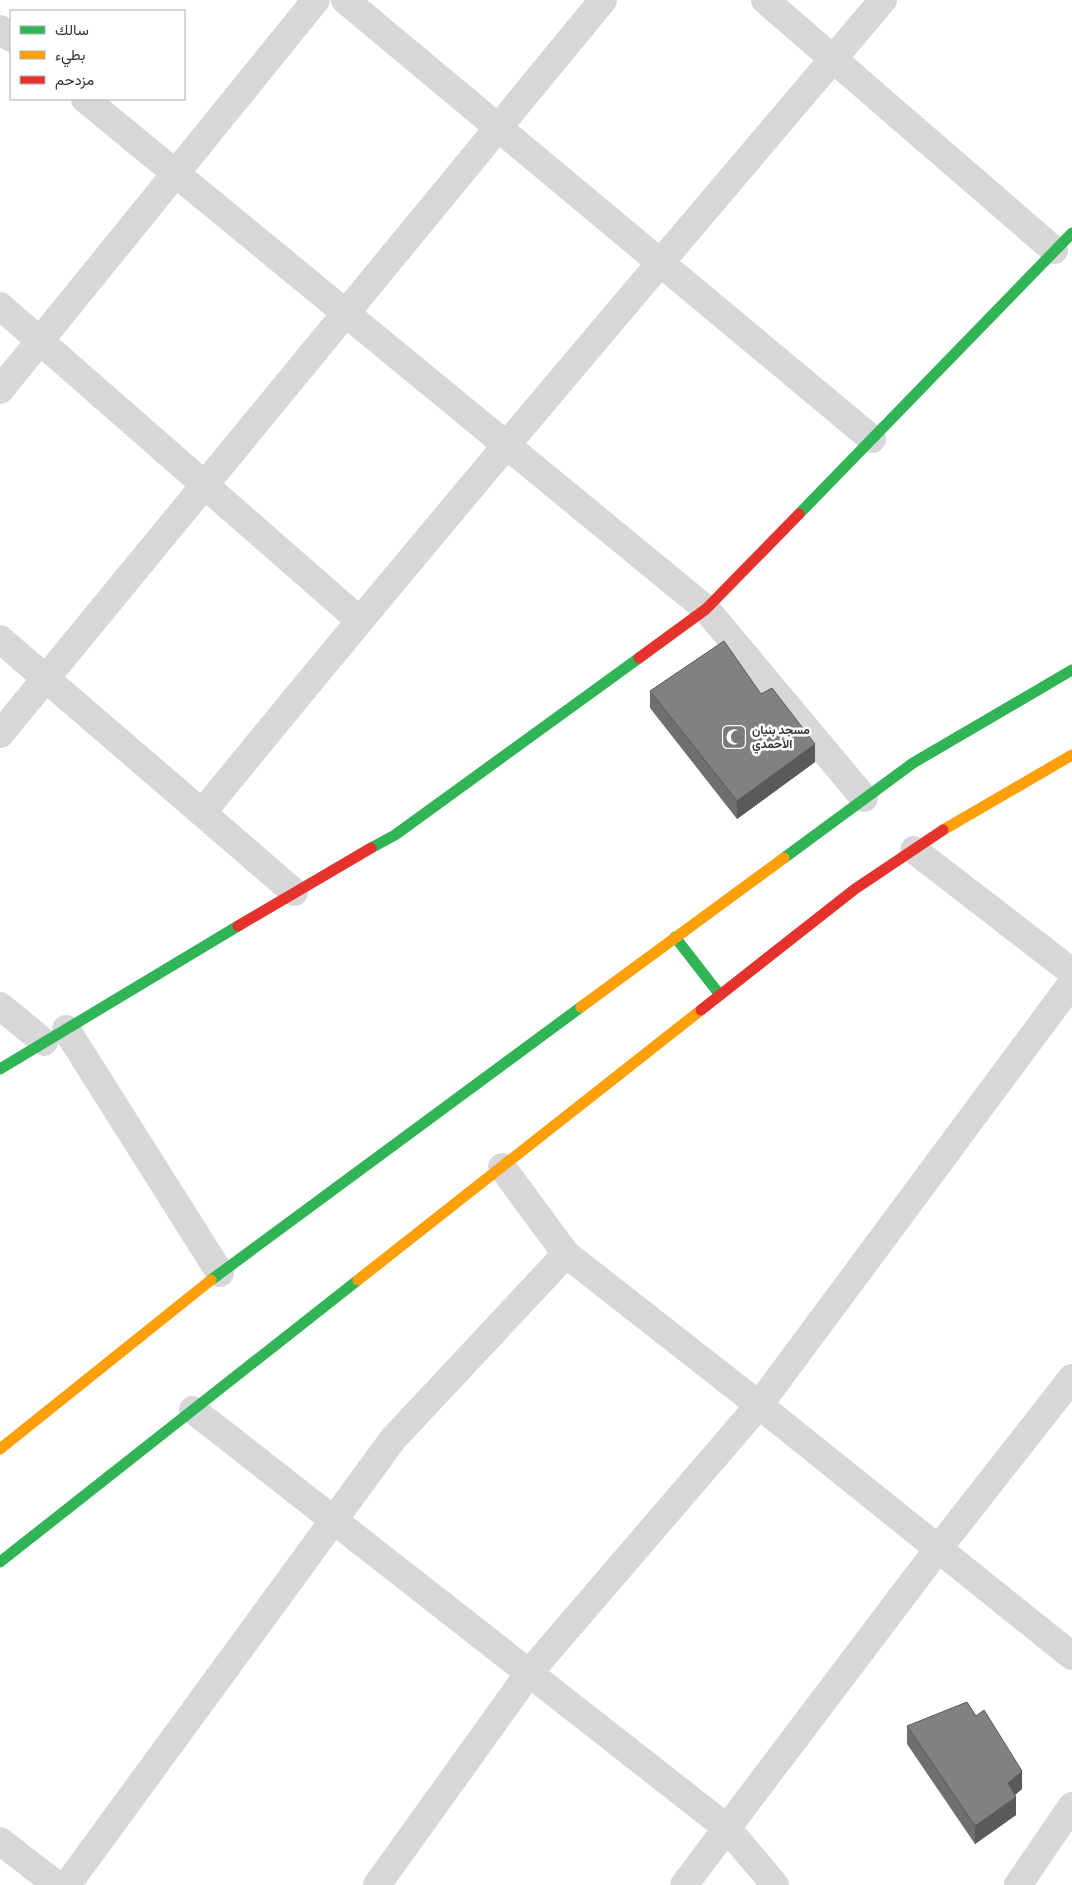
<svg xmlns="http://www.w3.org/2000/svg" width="1072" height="1885" viewBox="0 0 1072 1885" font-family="'DM Sans',Vazirmatn,sans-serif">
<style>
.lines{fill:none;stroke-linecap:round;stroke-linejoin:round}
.street{stroke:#d7d7d7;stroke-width:28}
.fast{stroke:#30b455;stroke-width:11}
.slow{stroke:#ff9f0a;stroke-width:11}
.jam{stroke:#e5322d;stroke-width:11}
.wall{fill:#6f6f6f}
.shaded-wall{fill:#5a5a5a}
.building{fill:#818181;stroke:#5a5a5a}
.labels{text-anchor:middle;stroke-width:5;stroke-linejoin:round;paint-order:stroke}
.poi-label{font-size:12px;font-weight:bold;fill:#333;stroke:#fff;text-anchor:start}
</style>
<rect width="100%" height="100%" fill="#fff"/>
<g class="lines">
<!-- street -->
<path class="street" d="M345 0 872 439
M765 0 1054 250
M0 29 11 38
M85 99 706 609 864 798
M0 306 359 620
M0 390 316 0
M0 639 294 892
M0 734 603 0
M202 813C425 539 654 270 883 0
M914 850 1072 972
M0 1006 44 1042
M66 1029 220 1273
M502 1167 566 1254 759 1405 1072 1656
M193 1410 727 1828 775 1885
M0 1841 57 1885
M67 1885 393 1439 566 1254
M377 1885 529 1673 759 1405 1072 983
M684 1885 938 1549 1072 1378
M1018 1885 1072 1806"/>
<!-- fast -->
<path class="fast" d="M799 514 1072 233
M371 848 395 835 639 658
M784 858 913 763 1072 670
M675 937 720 995
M0 1069 238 926
M211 1280 581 1007
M0 1562 358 1280"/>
<!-- slow -->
<path class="slow" d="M943 830 1072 755
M581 1007 784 858
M358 1280 701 1010
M0 1449 211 1280"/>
<!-- jam -->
<path class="jam" d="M639 658 706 609 799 514
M238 926 371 848
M701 1010 855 889 943 830"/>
</g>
<!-- wall -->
<path class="wall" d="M650 691 761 694 815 762 737 819 650 708Z
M907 1726 1022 1789 1015 1795 1016 1815 975 1844 907 1744Z"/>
<!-- shaded-wall -->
<path class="shaded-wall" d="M815 744V762L737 819V801Z
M1022 1771V1789L1008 1800V1783Z
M1016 1797V1815L975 1844V1826Z"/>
<!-- building -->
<path class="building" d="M724 641 761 694 772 688 815 744 737 801 650 691Z
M967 1702 976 1716 984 1710 1022 1771 1008 1783 1016 1797 975 1826 907 1726Z"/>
<!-- icons -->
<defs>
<symbol id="mosque-square" viewBox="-11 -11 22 22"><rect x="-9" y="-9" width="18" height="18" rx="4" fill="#7a7a7a" stroke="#fff"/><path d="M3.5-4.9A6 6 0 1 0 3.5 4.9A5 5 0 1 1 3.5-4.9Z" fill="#fff"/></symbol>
</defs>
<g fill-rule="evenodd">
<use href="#mosque-square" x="720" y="723" width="28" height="28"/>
</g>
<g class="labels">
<!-- poi labels -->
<g class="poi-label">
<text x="752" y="734">مسجد بنيان<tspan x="752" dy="14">الأحمدي</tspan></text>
</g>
</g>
<!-- legend -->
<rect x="10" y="10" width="175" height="90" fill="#ffffff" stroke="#adadad"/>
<rect x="20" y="26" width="25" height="8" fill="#30b455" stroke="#adadad"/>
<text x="55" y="35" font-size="15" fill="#333333">سالك</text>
<rect x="20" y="51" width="25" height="8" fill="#ff9f0a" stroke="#adadad"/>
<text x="55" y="60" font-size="15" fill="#333333">بطيء</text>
<rect x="20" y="76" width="25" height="8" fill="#e5322d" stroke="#adadad"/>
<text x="55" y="85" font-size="15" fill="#333333">مزدحم</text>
</svg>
